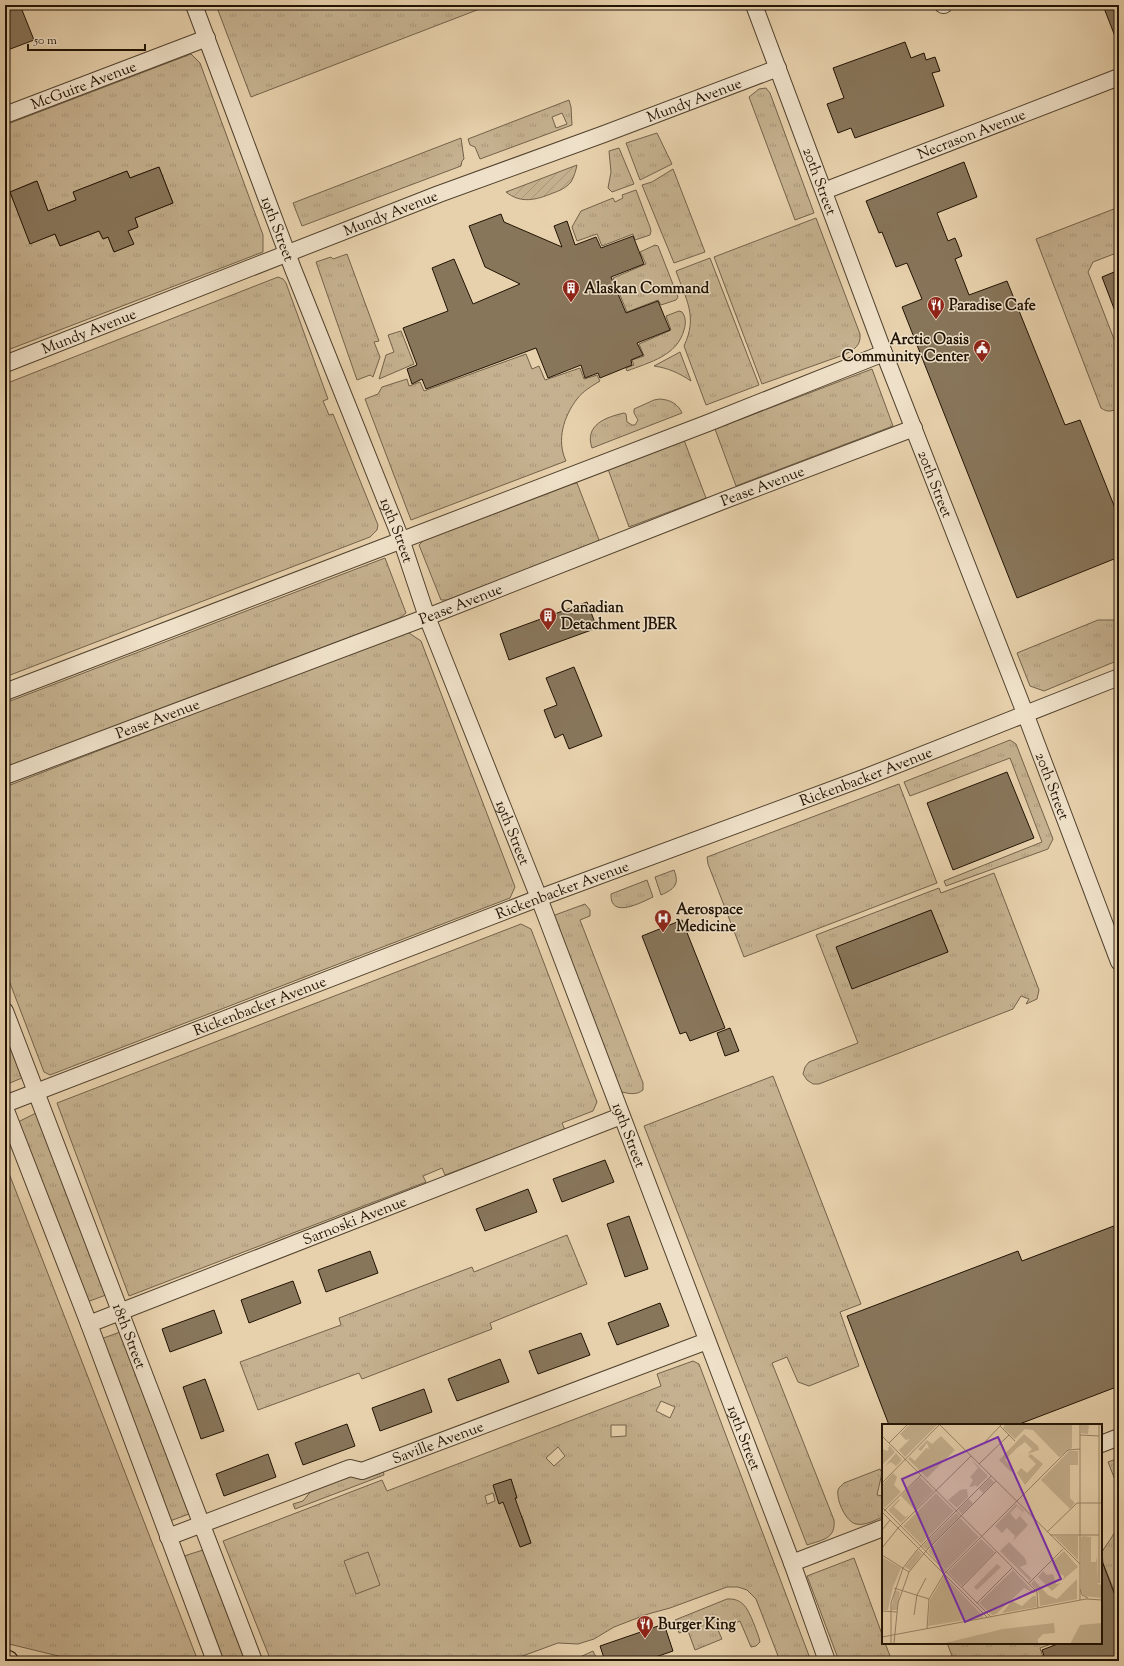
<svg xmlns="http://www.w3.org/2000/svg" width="1124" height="1666" viewBox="0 0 1124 1666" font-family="'Sorts Mill Goudy',serif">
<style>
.grass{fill:url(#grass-tufts);stroke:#73624a;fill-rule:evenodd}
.park{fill:#c5b18f;stroke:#73624a}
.garden{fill:url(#garden-furrows);stroke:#73624a}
.building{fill:#88765b;stroke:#211304}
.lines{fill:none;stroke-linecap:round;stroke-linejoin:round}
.minor-casing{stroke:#52422e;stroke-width:18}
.major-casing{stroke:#211304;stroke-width:22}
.minor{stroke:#efe1c9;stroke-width:16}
.major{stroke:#e7d1ac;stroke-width:20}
.labels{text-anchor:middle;stroke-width:3;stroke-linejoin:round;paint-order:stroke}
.street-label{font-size:15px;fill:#211304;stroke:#efe1c9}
.poi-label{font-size:15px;font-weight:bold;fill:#211304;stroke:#efe1c9;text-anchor:start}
.inset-road{fill:none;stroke:#988569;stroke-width:1}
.view{fill:#7b2cbf;fill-opacity:0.15;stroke:#7b2cbf;stroke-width:2}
.inset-edge{fill:none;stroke:#211304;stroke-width:2}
</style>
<defs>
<pattern id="grass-tufts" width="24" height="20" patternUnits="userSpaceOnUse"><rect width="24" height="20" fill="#c5b18f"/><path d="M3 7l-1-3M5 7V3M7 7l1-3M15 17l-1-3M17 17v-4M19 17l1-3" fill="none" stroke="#a9977a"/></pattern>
<pattern id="garden-furrows" width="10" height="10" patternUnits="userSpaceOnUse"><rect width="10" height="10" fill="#c5b18f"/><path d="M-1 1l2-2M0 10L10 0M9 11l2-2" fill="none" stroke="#a9977a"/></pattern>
</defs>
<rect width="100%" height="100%" fill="#e7d1ac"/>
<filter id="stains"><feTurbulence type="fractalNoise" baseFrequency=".005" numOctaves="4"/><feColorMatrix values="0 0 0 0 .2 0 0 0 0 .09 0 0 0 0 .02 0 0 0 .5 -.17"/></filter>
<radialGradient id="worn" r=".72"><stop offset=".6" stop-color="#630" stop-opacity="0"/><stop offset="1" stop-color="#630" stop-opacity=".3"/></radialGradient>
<!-- grass -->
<path class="grass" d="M216 5H490L251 97Z
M191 54 200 63 263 235V252L5 351V335L6 334 5 331V125ZM159 167 173 203 135 218 138 227 128 231 133 244 114 252 108 237 103 239 99 231 60 246 55 234 30 243 10 192 36 181 48 211 76 200 74 192 127 171 130 178Z
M766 88 770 93 814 213 795 220 749 97 759 89Z
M569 100 571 107 572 125 480 159 475 147 470 145 468 139ZM562 113 567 124 556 128 552 117Z
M657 133 672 164 640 180 626 143Z
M461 138 464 159 462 161 461 166 302 226 293 203Z
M619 148 634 184 612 192 608 188 611 172 609 151Z
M673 169 705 252 674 263 642 185 652 182Z
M636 190 650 227 651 231 650 235 635 240 633 234 602 246 597 234 577 241 572 227 581 211 613 198 615 202 623 198 622 195Z
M1119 207V252L1093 262 1088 272 1119 352V408C1112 411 1108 413 1101 408L1036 239Z
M816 218 860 334C861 345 855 349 846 354L762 384 714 257Z
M655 245 658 246 678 297 676 300 661 305 658 300 627 312 613 278 646 264 640 252Z
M347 254 379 341 374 342 380 357 373 377 370 375 357 380 316 262 331 257 333 259Z
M710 258 759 385 706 405 684 346C698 316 686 300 676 271Z
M278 277 283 279 286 283 328 399 323 401 329 415 333 414 378 525 377 530 370 537 5 677V384Z
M679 311 682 312C686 317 686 324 684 330 677 356 650 362 627 371L626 368 634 365 632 360 644 356 639 344 671 330 666 316Z
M401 331 414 364 379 379 386 355 394 352 388 335Z
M680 352 691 381C679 373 668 368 654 366Z
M526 354 532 369 539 366 545 380 580 368 584 379 597 375 600 381C592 386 583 391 577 399 564 416 556 440 566 461L411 520 365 399 378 394 382 387 407 379 409 386 420 382 424 391Z
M872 369 893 426 736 486 715 429Z
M660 399C671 400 678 404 682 413L592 448C584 425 606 417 624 413L626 414 627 422 632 425H635L638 420 634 413V409L654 400Z
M684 440 706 498 629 527 608 469Z
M577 483 599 540 594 544 447 600H441L419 545 424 540 568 485Z
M385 558 406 613 400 618 5 769V703Z
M1098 620H1119V660L1044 691 1030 686 1017 653Z
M406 631 421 641 515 887 510 898 50 1075 44 1072 5 970V787Z
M1010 740 1016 744 1053 839 1048 849 946 886 944 881 1042 842 1010 758 910 796 904 782Z
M899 784 937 883 744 957 708 864 707 857Z
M674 870C680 885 674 889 661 895L655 877Z
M994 873 1039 990 1037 999 1026 1004 1029 999 1021 996 1013 1009 819 1084H813L807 1080 803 1074 805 1067 809 1062 858 1043 816 935 939 888 941 893ZM931 910 948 952 837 947Z
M647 880 653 897C642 902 610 920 611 894Z
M585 904 590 910V916L580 920 643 1083V1090C637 1095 630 1094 622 1092L618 1088 554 918 555 915Z
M521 924 531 929 597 1102 593 1111 562 1123 565 1130 445 1175 442 1168 423 1176 426 1182 129 1296 57 1103Z
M5 1034 22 1078 5 1085Z
M773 1076 861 1304 840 1312 859 1366 809 1386 798 1382 787 1357 772 1363 834 1520C836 1539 822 1540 807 1545L644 1126Z
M36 1113 106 1295 87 1302 18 1122Z
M5 1163 198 1661H79L5 1643Z
M567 1235 587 1284 490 1323 492 1329 362 1379 359 1373 258 1410 240 1362 341 1325 339 1318 472 1267 474 1272Z
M120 1332 189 1514 170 1521 101 1339Z
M693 1361 699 1364 811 1661H780L756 1599 747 1590 738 1587H727L670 1608 648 1614 614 1627 594 1639 578 1644 558 1643 509 1661H271L223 1541 382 1480 387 1491 661 1386 657 1374ZM661 1401 675 1407 670 1418 656 1411ZM626 1425V1436L611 1437V1425ZM558 1447 565 1456 554 1466 546 1458ZM511 1479 517 1498 499 1503ZM493 1493 495 1501 487 1504 485 1496ZM522 1516 531 1543 520 1547 510 1520Z
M1119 1458V1490L1108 1462Z
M880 1469 882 1473 877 1495 883 1496V1517C875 1520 865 1526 856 1524 846 1522 836 1500 838 1490 839 1487 842 1485 844 1483Z
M383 1470 384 1475 295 1509 293 1504 303 1501 316 1485 347 1474Z
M1119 1520V1603L1103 1563 1102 1552C1108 1541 1117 1533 1119 1520Z
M203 1550 245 1661H224L184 1556Z
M854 1558 883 1637V1643H885L892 1661H839L807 1576Z
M727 1599C744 1598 748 1610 754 1624 756 1630 759 1636 760 1642L756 1646 751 1647 740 1621 718 1630 722 1639 695 1650 688 1631 679 1633 675 1620Z
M947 1643H1054L1040 1648 1043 1657 1038 1659 1039 1661H954Z
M593 1651 598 1661H579L578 1658Z"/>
<!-- park -->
<path class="park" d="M368 1552 380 1585 356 1594 344 1561Z"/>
<!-- garden -->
<path class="garden" d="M577 165C576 170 574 177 571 182 566 188 559 191 553 193 536 200 521 204 506 192Z"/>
<!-- building -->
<path class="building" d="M5 5H20L34 40 5 51Z
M1111 5H1119V44H1118L1104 8Z
M905 42 911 58 924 53 926 60 935 57 940 71 932 73 944 106 855 138 851 128 838 133 827 104 844 98 833 68Z
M964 162 977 197 937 213 948 241 955 238 958 245 962 256 955 259 969 295 1007 281 1065 425 1080 420 1119 518V557L1017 598 902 307 922 299 907 263 896 267 882 232 879 233 866 201Z
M159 167 173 203 135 218 138 227 128 231 134 244 114 252 108 237 103 239 99 231 60 246 55 234 30 244 10 192 37 181 48 211 76 200 73 192 127 171 130 178Z
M501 214 504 222 562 247 554 226 567 221 575 245 596 237 601 248 633 236 644 264 611 277 626 313 658 301 670 330 637 343 643 355 631 360 632 365 600 378 598 373 585 378 581 365 548 378 536 348 426 389 422 379 412 384 407 369 417 365 403 328 448 311 432 268 454 259 473 304 520 284 485 267 469 226Z
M1119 270V318L1118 319 1102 277Z
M587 602 597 628 509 660 500 634Z
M574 667 602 736 569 749 563 734 555 738 544 710 557 705 546 678Z
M1007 772 1034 838 953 870 927 803Z
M931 910 948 952 852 989 836 947Z
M682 920 725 1028 690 1041 686 1032 680 1034 642 936Z
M730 1028 739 1051 725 1056 717 1033Z
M605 1160 614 1182 562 1202 553 1179Z
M528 1189 537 1212 485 1231 476 1209Z
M629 1216 648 1269 625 1277 607 1224Z
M1119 1224V1386L1017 1425H889L847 1316 1018 1251 1022 1261Z
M370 1251 378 1273 326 1292 318 1270Z
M293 1281 301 1303 249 1323 241 1300Z
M660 1303 669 1326 617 1345 608 1323Z
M214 1310 222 1333 170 1352 162 1329Z
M581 1333 590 1355 538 1374 529 1351Z
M500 1359 509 1382 457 1401 448 1379Z
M205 1379 224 1431 201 1439 183 1387Z
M424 1389 432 1412 380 1431 372 1408Z
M347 1424 355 1446 303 1465 295 1443Z
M268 1454 276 1477 224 1496 216 1474Z
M511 1479 517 1498H515L531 1543 520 1547 503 1502 499 1504 493 1485Z
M1102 1561 1119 1606V1661H1046L1042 1650 1060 1643H1101Z
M664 1624 673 1651 644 1661H605L600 1646Z"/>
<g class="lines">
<defs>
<g id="minor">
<path id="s1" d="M194 5 293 269 401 539 427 617 539 898 792 1563 827 1661"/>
<path id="s2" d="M754 5 884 353 1025 713 1119 962"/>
<path d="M943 5H944"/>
<path id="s3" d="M5 115 207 38"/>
<path id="s4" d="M824 191 1119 77"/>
<path id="s5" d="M5 364 439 194 604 134 778 68"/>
<path d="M5 692 708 423 884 353"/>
<path id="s6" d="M5 776 427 617 725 500 914 428"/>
<path id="s7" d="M5 1011 254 1661"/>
<path id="s8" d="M5 1104 539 898 866 777 1119 677"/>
<path d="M5 1108 89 1324 215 1661"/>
<path id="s9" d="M89 1324 621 1116"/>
<path d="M1101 1444 1119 1437"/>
<path id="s10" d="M168 1537 350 1468 362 1471 707 1341"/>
<path d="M792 1563 883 1528"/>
</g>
<path id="major" d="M5 1660 8 1661"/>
</defs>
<!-- minor casing -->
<use href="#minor" class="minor-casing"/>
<!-- major casing -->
<use href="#major" class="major-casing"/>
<!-- minor -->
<use href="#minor" class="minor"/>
<!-- major -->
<use href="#major" class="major"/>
</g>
<!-- icons -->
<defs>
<symbol id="building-pin" viewBox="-11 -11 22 30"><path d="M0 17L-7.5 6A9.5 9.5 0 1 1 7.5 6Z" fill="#8f2418" stroke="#efe1c9"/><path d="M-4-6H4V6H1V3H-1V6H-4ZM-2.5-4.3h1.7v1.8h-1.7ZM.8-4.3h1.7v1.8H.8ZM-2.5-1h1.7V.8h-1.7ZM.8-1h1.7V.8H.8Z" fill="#fff"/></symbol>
<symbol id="restaurant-pin" viewBox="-11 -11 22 30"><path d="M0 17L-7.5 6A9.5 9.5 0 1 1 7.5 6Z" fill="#8f2418" stroke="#efe1c9"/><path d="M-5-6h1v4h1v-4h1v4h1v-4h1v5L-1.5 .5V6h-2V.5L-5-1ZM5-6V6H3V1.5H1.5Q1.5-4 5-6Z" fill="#fff"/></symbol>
<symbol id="civic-pin" viewBox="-11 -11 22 30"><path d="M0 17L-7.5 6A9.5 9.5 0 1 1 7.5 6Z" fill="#8f2418" stroke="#efe1c9"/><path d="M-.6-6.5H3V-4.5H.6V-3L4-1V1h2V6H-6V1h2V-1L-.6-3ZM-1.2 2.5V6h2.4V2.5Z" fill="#fff"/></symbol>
<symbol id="hospital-pin" viewBox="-11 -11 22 30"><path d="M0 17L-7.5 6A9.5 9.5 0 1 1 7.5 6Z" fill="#8f2418" stroke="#efe1c9"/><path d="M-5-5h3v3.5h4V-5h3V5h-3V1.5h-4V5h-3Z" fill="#fff"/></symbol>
</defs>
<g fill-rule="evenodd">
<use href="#building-pin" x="561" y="278" width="20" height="27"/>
<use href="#restaurant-pin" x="926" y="295" width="20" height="27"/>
<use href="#civic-pin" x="972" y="338" width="20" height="27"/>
<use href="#building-pin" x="538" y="606" width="20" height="27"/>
<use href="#hospital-pin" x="653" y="908" width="20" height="27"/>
<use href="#restaurant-pin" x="635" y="1614" width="20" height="27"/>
</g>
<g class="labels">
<!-- street labels -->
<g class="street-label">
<text dy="5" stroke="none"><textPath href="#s3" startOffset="84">McGuire Avenue</textPath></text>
<text dy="5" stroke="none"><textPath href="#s5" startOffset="738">Mundy Avenue</textPath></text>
<text dy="5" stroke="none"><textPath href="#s4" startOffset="158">Necrason Avenue</textPath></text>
<text dy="5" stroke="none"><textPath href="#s2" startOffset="188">20th Street</textPath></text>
<text dy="5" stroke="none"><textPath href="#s5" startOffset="414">Mundy Avenue</textPath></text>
<text dy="5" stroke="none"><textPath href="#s1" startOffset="239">19th Street</textPath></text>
<text dy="5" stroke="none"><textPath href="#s5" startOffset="90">Mundy Avenue</textPath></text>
<text dy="5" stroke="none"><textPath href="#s2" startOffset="512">20th Street</textPath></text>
<text dy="5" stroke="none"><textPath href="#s6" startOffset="811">Pease Avenue</textPath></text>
<text dy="5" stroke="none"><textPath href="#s1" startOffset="563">19th Street</textPath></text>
<text dy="5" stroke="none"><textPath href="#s6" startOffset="487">Pease Avenue</textPath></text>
<text dy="5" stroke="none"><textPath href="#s6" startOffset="163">Pease Avenue</textPath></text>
<text dy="5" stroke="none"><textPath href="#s8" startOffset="921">Rickenbacker Avenue</textPath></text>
<text dy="5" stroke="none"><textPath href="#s2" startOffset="836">20th Street</textPath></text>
<text dy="5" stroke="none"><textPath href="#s1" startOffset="887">19th Street</textPath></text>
<text dy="5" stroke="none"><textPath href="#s8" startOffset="597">Rickenbacker Avenue</textPath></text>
<text dy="5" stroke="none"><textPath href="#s8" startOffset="273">Rickenbacker Avenue</textPath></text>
<text dy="5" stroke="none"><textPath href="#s1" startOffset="1211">19th Street</textPath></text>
<text dy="5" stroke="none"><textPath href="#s9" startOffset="285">Sarnoski Avenue</textPath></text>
<text dy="5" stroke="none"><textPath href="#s7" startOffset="348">18th Street</textPath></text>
<text dy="5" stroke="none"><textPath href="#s1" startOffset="1535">19th Street</textPath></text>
<text dy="5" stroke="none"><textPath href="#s10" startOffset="288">Saville Avenue</textPath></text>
</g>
<!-- poi labels -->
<g class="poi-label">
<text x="584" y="293">Alaskan Command</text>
<text x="949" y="310">Paradise Cafe</text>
<text x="969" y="344" text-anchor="end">Arctic Oasis<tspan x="969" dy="17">Community Center</tspan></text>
<text x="561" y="612">Canadian<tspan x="561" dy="17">Detachment JBER</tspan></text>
<text x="676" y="914">Aerospace<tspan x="676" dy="17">Medicine</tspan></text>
<text x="658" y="1629">Burger King</text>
</g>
</g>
<!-- overview -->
<g transform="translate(882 1424)">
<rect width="220" height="220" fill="#e7d1ac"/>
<path d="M28 0 55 1 23 33 17 26 28 15 24 16 18 10ZM123 0H190V24L177 33 151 6 143 5 133 15 121 4ZM199 0H207L206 10 199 9ZM142 10 156 22 157 26 145 30 150 25 143 18 135 24 123 36 132 46 129 48 117 36ZM59 12 73 26 45 54 26 35 28 33 33 37 44 24 47 25 45 19 39 27 36 25 45 16 50 20ZM7 21 13 28 0 41V25L6 27ZM187 27H196V41H188V74L193 79 188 85 159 56ZM14 29 20 36 14 42 9 38 3 42ZM149 30 161 40 143 61 135 49 139 44 145 49 154 40 146 32ZM88 34 106 52 95 63 92 60 93 62 87 63 91 56 88 53 96 44ZM11 49 15 53 12 61 19 68 3 84 0 81V61ZM38 53 52 67 33 86 19 72ZM108 54 112 58 101 69 97 65ZM83 65H85L86 73 75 84 66 76 78 66ZM54 69 72 87 39 120 21 102ZM87 75 91 79 80 90 76 86ZM18 76 12 83 23 93 27 91 19 99 6 86 17 75ZM134 80 142 87 138 92 146 101 131 117 133 112 125 104 120 109 113 102ZM135 82 141 88 134 96 128 89ZM74 89 78 92 45 126 40 122ZM78 94 97 113 64 146 46 127ZM172 112H196V136ZM201 112 209 113V138H214L215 131 216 160 220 161V174L202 172 199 167V114ZM99 115 113 128 80 162 66 148ZM127 118 143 134 145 140 138 143 149 154 148 157 118 127ZM36 126 40 130 28 146 23 143ZM182 127 196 143 184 153 179 148 184 153 181 156 182 152 174 147 170 138ZM0 133 19 144 11 163 6 186H0ZM115 140 119 143 95 166 92 163ZM131 146 154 170 142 164 114 190 110 191 97 179ZM161 147 165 151 171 150 174 160 179 159 170 167 156 153ZM195 148V175L158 182 157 169 149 160 152 156 166 171 175 175 195 155ZM62 152 101 192V193L46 202 48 176ZM13 166 18 168 15 186H9ZM151 172H154L155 183 120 189 130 177 140 182Z" fill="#c5b18f" fill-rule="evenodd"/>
<path d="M172 199 173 209 161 210 156 215V220H59L121 205ZM220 199V220H188L198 201Z" fill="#c5b18f"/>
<path class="inset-road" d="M57 0 198 140M198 0V176M217 0V159M118 2 133 17M198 11 217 12M0 12 155 168 156 184M7 19 26 0M101 20 120 0M97 40 127 11M0 59 58 0M0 83 109 193M2 87 39 51M0 88 105 193M0 106 8 96M165 108 195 79H220M168 111H217M0 124 16 104 89 32M0 131 27 148M147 159 181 125M80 163 115 127M12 164 47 175M198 165 200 171 206 174M95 179 131 143M0 187 15 188M32 191 35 171 44 154M45 205 47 175 62 150 186 26 198 25M0 213 204 175 220 176M12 219 16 179 27 148 44 127 114 57M9 220V179L21 144 35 126 109 52"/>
<path class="view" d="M116 13 179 155 83 198 20 55Z"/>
<rect width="220" height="220" class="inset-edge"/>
</g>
<!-- margin -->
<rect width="1124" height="1666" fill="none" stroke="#e7d1ac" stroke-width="20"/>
<rect x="6" y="6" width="1112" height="1654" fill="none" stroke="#211304" stroke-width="2"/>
<rect x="10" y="10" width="1104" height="1646" fill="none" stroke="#211304"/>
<!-- scale -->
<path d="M28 44v6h117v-6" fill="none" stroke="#211304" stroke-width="2"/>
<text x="34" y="44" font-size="12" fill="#211304" stroke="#efe1c9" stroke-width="3" paint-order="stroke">50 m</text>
<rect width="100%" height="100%" filter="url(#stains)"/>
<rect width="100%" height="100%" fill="url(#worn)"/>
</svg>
